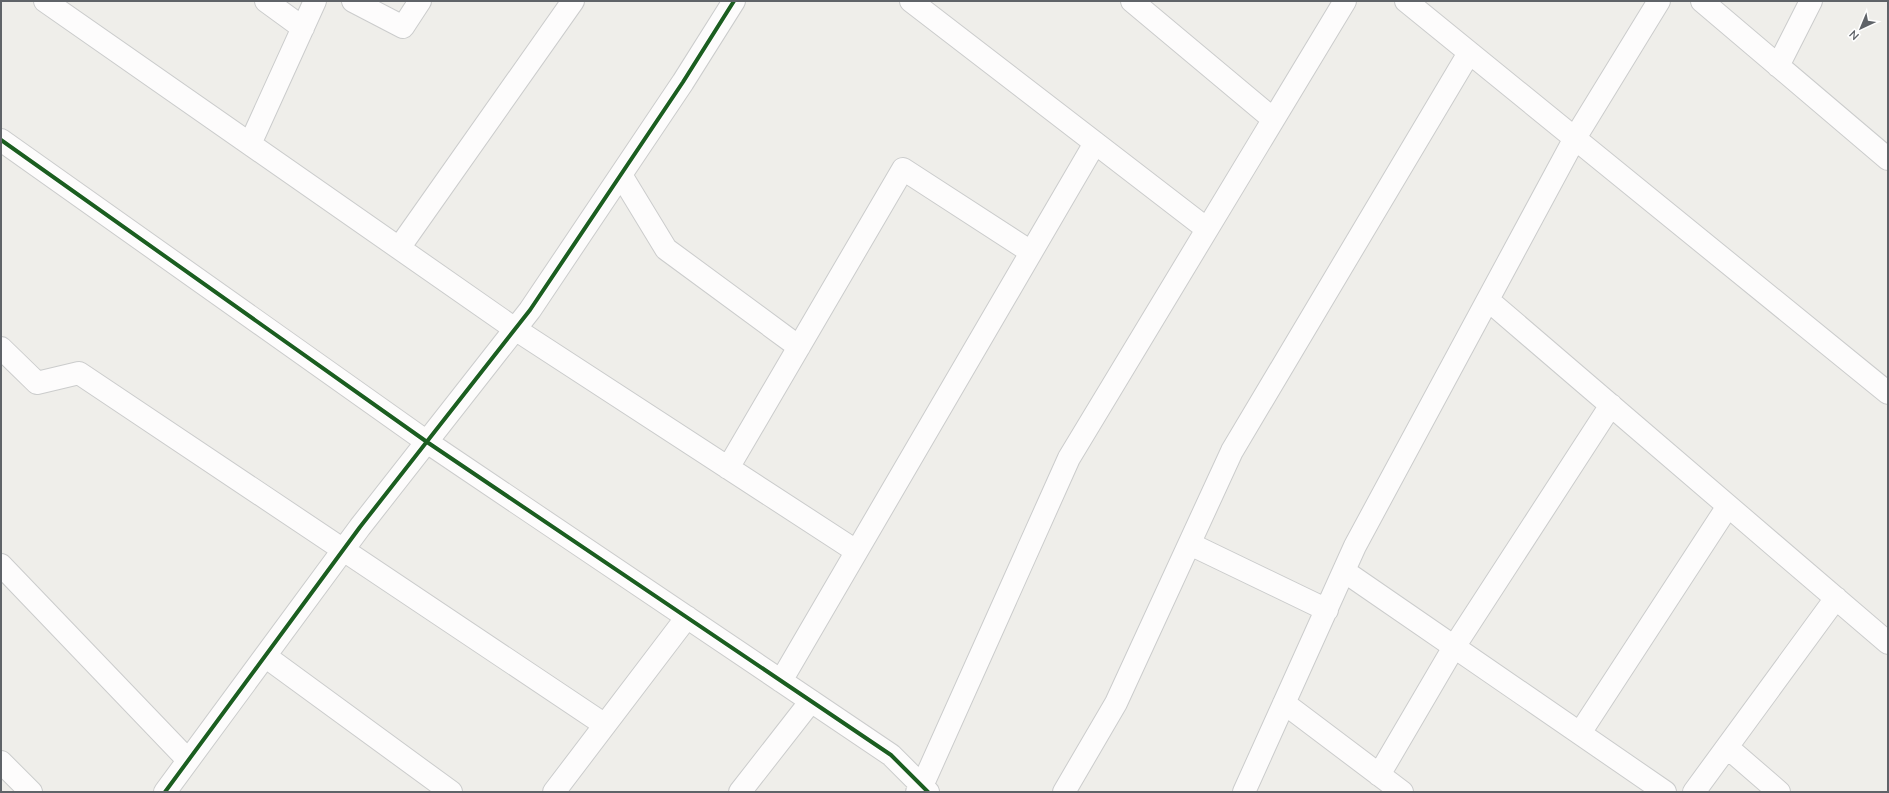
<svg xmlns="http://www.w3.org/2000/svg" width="1889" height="793" viewBox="0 0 1889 793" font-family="Mulish,sans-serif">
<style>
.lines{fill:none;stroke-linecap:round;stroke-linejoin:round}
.street-casing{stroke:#cbcccc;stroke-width:24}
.street{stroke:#fdfcfc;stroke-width:22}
.cycleway-casing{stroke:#fff;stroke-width:6}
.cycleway{stroke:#1b5e20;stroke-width:4}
</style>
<rect width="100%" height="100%" fill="#efeeea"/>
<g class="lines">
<defs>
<path id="street" d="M45 1 515 329 856 551
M266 1 303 28
M353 1 403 27 420 1
M911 1 1207 229
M1132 1 1273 119
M1406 1 1888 393
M1702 1 1888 159
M1778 66 1811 1
M1 140 427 442 891 755 928 792
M250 144 315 1
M621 175 666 249 799 347
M399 248 573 1
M1488 300 1888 643
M1 348 37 383 79 373 605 725
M728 468 903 169 1031 252
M1190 544 1327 610
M1 565 188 760
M1344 571 1665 792
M265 656 451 792
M781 681 1095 143
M1284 703 1402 792
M1580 733 1728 506
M1727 747 1779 792
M1 762 31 792
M1379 775 1454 647 1611 405
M165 792 360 527 530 310 683 82 734 1
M554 792 687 617
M740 792 811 701
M917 792 922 786 1069 458 1345 1
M1064 792 1116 703 1232 451 1469 53
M1244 792 1355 546 1575 138 1659 1
M1694 792 1836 598"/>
</defs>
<!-- street casing -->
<use href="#street" class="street-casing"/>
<!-- street -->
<use href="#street" class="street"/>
<defs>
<path id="cycleway" d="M1 140 427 442 891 755 928 792
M165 792 360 527 530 310 683 82 734 1"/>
</defs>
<!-- cycleway casing -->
<use href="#cycleway" class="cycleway-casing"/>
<!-- cycleway -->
<use href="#cycleway" class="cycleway"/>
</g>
<!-- border -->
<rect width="1889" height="793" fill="none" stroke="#5f6368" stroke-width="4"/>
<!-- north arrow -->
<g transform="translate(1861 28) rotate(224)" stroke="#ffffff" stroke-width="3" paint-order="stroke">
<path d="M0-3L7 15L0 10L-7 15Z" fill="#5f6368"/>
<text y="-6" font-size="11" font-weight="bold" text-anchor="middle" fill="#5f6368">N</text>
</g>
</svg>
